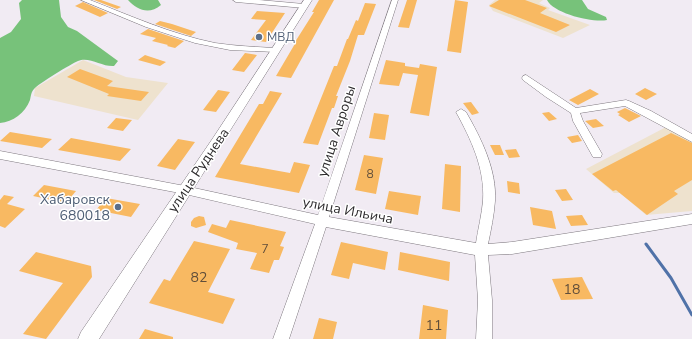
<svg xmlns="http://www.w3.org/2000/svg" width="692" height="339" viewBox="0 0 692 339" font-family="'Nunito Sans',sans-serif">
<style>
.industrial{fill:#eee2ce}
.forest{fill:#77c27a}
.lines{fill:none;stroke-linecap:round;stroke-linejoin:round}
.stream{stroke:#5072a8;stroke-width:3}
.building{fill:#f8b962}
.minor-casing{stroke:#7e787f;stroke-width:1}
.major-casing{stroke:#7e787f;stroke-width:1}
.minor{fill:#fff;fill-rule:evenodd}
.major{fill:#fff;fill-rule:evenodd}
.service-dot{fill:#5c6f8a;stroke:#fff;stroke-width:1.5}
.labels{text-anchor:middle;stroke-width:3;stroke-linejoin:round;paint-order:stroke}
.far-service-label{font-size:12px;fill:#4e5e75;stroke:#fff;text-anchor:start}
.number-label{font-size:12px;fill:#604e3a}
.street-label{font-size:14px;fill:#2d2b2d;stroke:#fff}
.service-label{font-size:14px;fill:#4e5e75;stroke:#fff;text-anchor:end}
.near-number-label{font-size:14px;fill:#604e3a}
</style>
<rect width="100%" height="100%" fill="#f1ebf3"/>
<!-- industrial -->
<path class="industrial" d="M495 0H543L539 3 550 8 548 10 590 25 563 38 493 11 489 5Z
M83 60 126 77 168 83 138 120 34 96 35 88Z
M668 126 692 141V211L646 215 620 193H614L586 169Z"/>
<!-- forest -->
<path class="forest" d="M22 0H59L61 17 68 27 77 31 118 61 114 66C102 67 89 56 78 61 71 64 38 84 34 89 31 92 31 96 30 100 25 113 13 122 0 123V38L11 32 21 19 19 3Z
M128 0H158L161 5C149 15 137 10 128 0Z
M547 0H582L588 9 606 17 607 20C594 23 554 14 547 0Z"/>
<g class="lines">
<!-- stream -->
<path class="stream" d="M646 244 671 278 692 315"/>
</g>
<!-- building -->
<path class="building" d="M94 0H101L121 7 117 9Z
M319 0H334L291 78 276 76 296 42H295L314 12H312Z
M407 0H417L409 28 398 27Z
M455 0 468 2 461 53 447 51Z
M499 0H525L547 8 540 13 570 25 556 32 489 6Z
M83 2 108 13 100 17 75 6Z
M365 3 376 4 364 35H358L350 61 336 96H338L334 108H332L318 145 303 143 334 66H337L347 39H348L356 20 358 21Z
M257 11 285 13 266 42 251 40 266 20 251 19Z
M160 21 172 24 196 32 191 36 155 24Z
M148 29 184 41 175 48 167 46 168 45 152 41 156 38 140 34Z
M245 53 257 55 244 72 232 70Z
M145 55 166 62 160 66 138 60Z
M386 60 405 63V66L419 68 420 64 437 67 429 116 410 113 418 75 403 73 399 86 379 84Z
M80 69 113 81 107 86 149 92 141 101 107 96 109 94 67 77Z
M645 88 657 94 646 100 635 94Z
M590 89 599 94 578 105 569 100Z
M218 90 230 92 216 112 203 110Z
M270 91 282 93 240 164 290 173 294 162 310 165 299 193 215 177 259 104H263Z
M471 102 479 113 472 115 463 103Z
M625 108 641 116 629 122 618 115 620 114 617 112Z
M549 112 557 119 549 121 542 113Z
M374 113 389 115 385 140 369 138Z
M116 118 132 120 123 131 107 128Z
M596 119 604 126 593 128 585 121Z
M10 132 52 139 42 148 0 141Z
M671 133 692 143V180L674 191 678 194 647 215 616 190 613 191 592 174Z
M578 135 582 141 572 143 567 137Z
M71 138 131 149 120 161 58 150Z
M178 139 195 142 175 170 157 166Z
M490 145H500L504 155H495Z
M516 149 520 157 509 158 505 150Z
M364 155 383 158 376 194 355 190Z
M445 164 461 166 460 212 442 209Z
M507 181 519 183 520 194 508 192Z
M44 185 76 191 66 203 33 196Z
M566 189 573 200 562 201 555 190Z
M389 191 421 196 418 215 385 209Z
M4 195 14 197 7 204 25 209 5 228 0 226V200Z
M106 198 140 204 131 217 96 210Z
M530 207 552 211 556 229 533 225Z
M582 215 588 225 571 226 566 216Z
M199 216 204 217 206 225 196 228 191 226V222L194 218Z
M230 220 286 232 280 246 284 247 279 260H274L269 273 250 269 257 253 236 249 238 243 208 232 212 224 226 228Z
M194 241 230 249 208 292 235 299 223 324 149 303 164 279 170 281Z
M341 242 388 252 385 270 353 263 349 279 331 275Z
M36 252 91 266 92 277 46 339 23 334 63 283 19 271Z
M400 252 450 262 449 281 398 270Z
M582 277 593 299 561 300 552 279Z
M423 305 448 310 446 339H419Z
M319 318 337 322 333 339H313Z
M145 329 173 337V339H139Z"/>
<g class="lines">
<defs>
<path id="minor" d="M81 0H90C131 16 171 34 215 43 235 46 256 47 276 48L280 50 276 52 230 50 195 43 146 27Z
M233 0H259L304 4 307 6 304 8 236 2Z
M392 0H398L329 217 476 243C478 229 482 214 483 200 485 169 471 139 456 112L461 109 466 112C481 138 497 170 495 201 494 215 491 230 488 244L512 242 692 214V224L512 254 488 255 492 300V339H476L478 300 475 255 326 227 289 339H273L315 224 185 194 0 159V151L185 186 318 215Z
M526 75 576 108 626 100 629 101 651 111 692 134V142L625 106 580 113 583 121 602 154 601 157H593L573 121 571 113 546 97 523 80 522 78 523 76Z"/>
<path id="major" d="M304 0H312L99 339H78L81 332 213 138Z"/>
</defs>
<!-- minor casing -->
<use href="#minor" class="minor-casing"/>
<!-- major casing -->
<use href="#major" class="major-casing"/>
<!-- minor -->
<use href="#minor" class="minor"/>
<!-- major -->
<use href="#major" class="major"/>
</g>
<!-- markers -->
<g class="service-dot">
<circle cx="259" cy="37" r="4"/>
<circle cx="118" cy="207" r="4"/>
</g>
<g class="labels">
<!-- far-service labels -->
<g class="far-service-label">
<text x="267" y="41">МВД</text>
</g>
<!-- number labels -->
<g class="number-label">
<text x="370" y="178">8</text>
<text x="265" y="253">7</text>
</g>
<!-- street labels -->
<g class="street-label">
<text transform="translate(336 131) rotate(-72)" y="5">улица Авроры</text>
<text transform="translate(198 170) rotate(-56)" y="5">улица Руднева</text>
<text transform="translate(348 210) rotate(11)" y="5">улица Ильича</text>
</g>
<!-- service labels -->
<g class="service-label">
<text x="110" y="204">Хабаровск<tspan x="110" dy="16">680018</tspan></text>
</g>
<!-- near-number labels -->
<g class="near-number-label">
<text x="199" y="282">82</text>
<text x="572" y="294">18</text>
<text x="434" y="330">11</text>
</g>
</g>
</svg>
